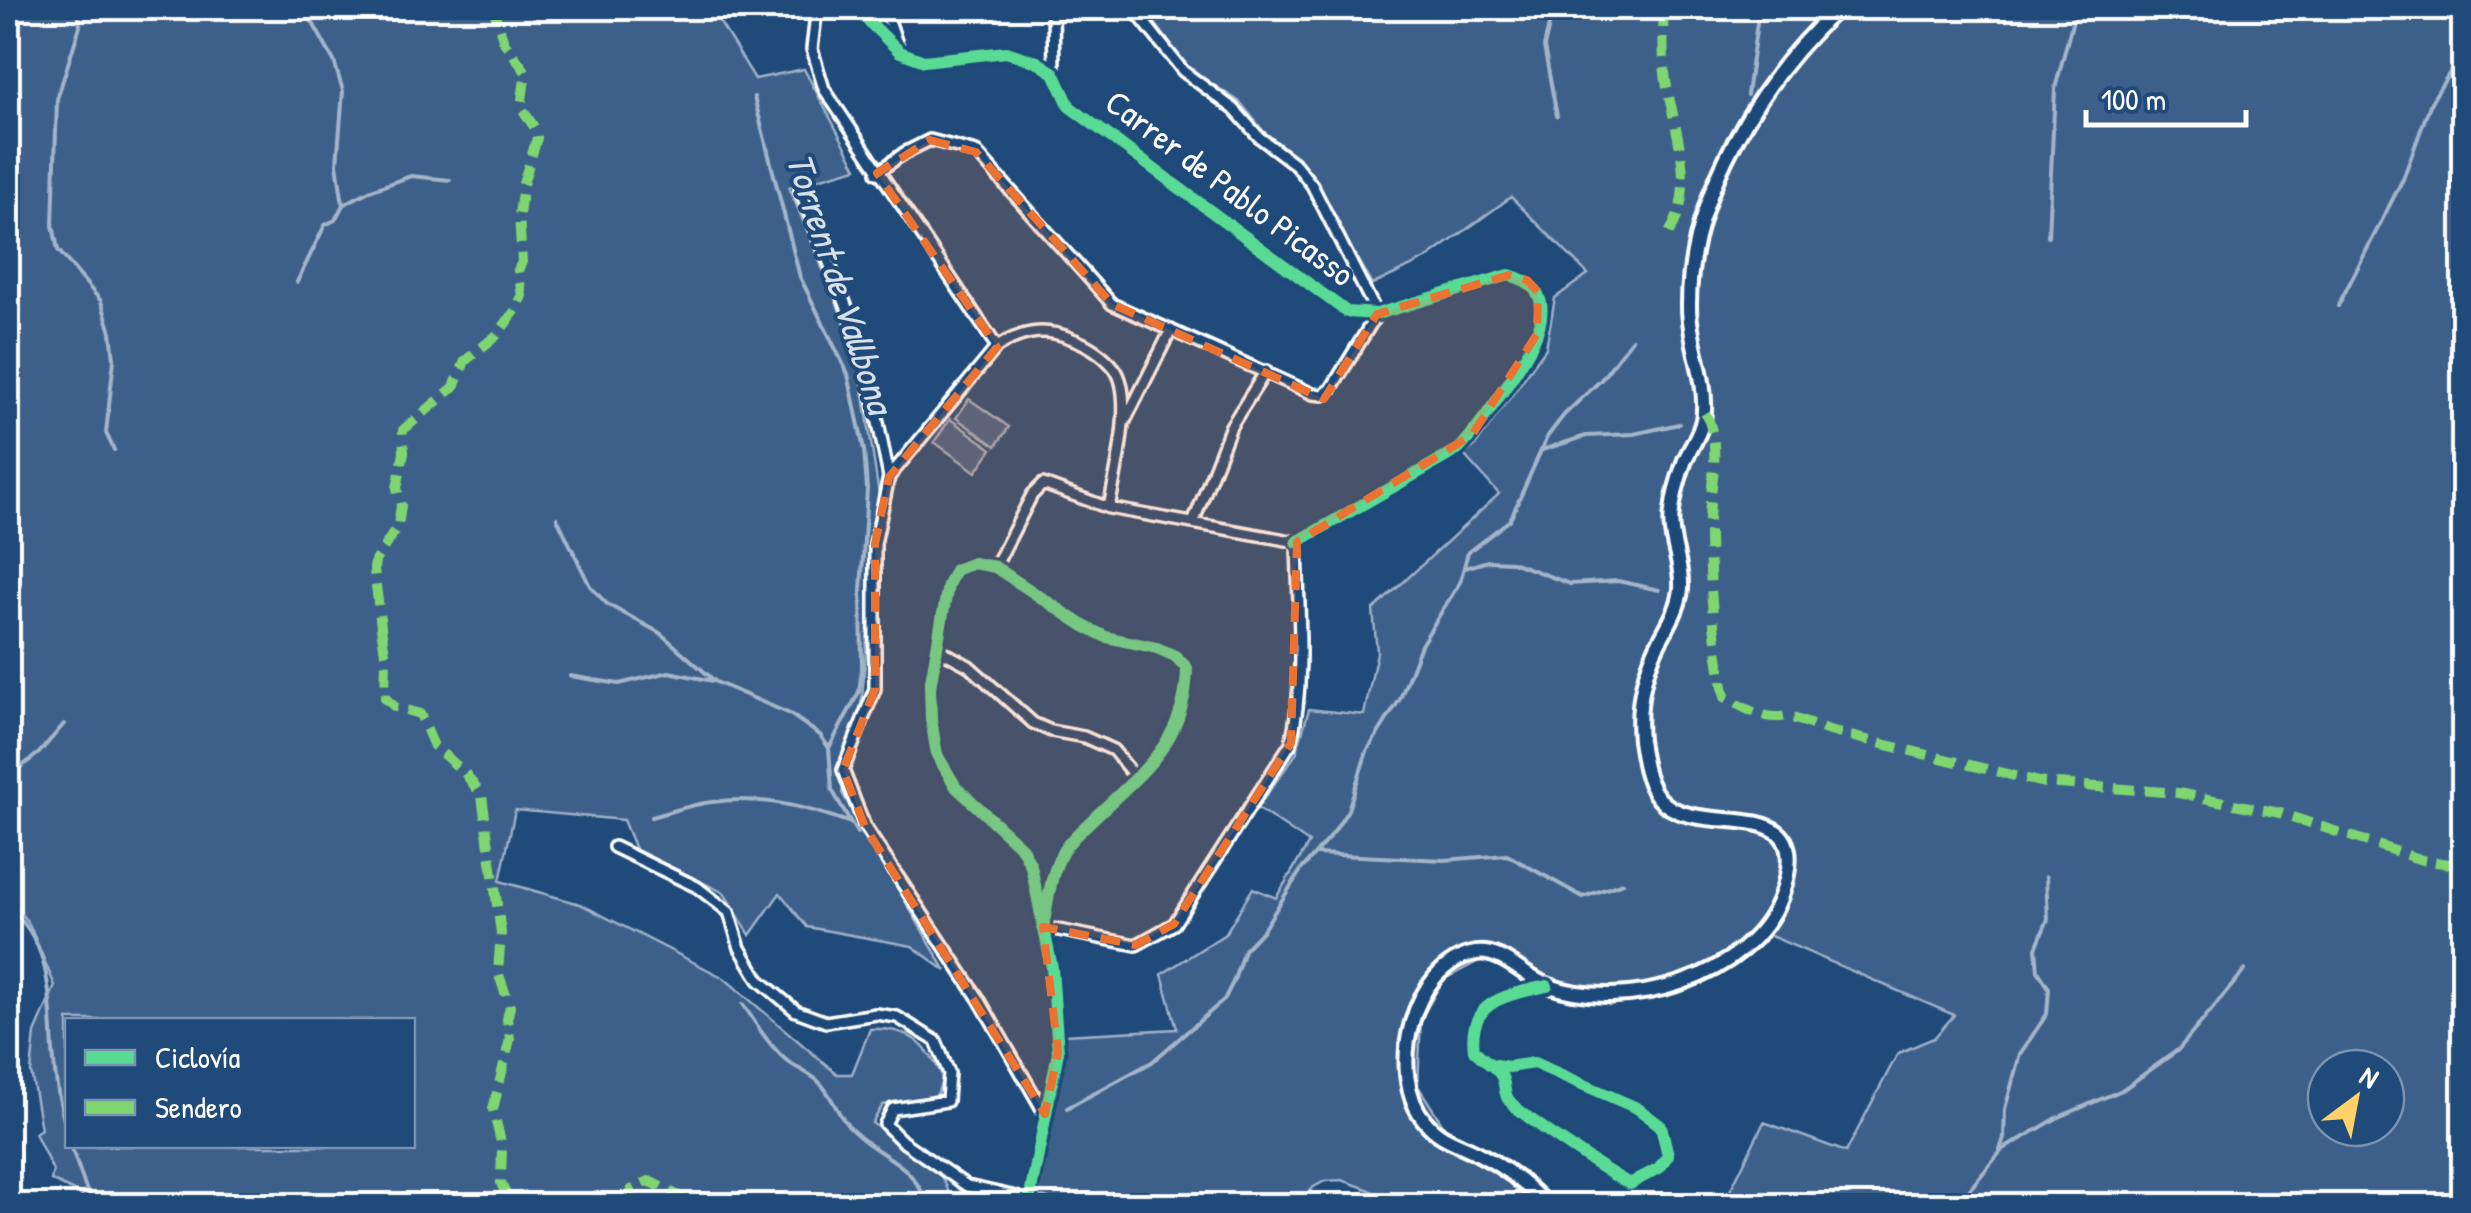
<svg xmlns="http://www.w3.org/2000/svg" width="2471" height="1213" viewBox="0 0 2471 1213" font-family="'Patrick Hand',sans-serif">
<style>
.green{fill:#3c618b;stroke:#9eb0c5;stroke-width:2.5;fill-rule:evenodd}
.lines{fill:none;stroke-linecap:round;stroke-linejoin:round}
.stream{stroke:#a3b5c8;stroke-width:4}
.minor-casing{stroke:#fff;stroke-width:16}
.secondary-casing{stroke:#fff;stroke-width:20}
.minor{stroke:#1f4a7a;stroke-width:9}
.secondary{stroke:#1f4a7a;stroke-width:12}
.quiet{stroke:#7fd670;stroke-width:10;stroke-dasharray:20 10;stroke-linecap:butt}
.cycleway-casing{stroke:#1f4a7a;stroke-width:19}
.cycleway{stroke:#5adb95;stroke-width:12}
.marked{fill:#eb7230;fill-opacity:0.2;stroke:#eb7230;stroke-width:8;stroke-dasharray:20 12;stroke-linejoin:round}
.labels{text-anchor:middle;stroke-width:8;stroke-linejoin:round;paint-order:stroke}
.street-label{font-size:35px;fill:#fff;stroke:#1f4a7a}
.water-label{font-size:38px;font-style:italic;fill:#d8e0e8;stroke:#1f4a7a}
</style>
<rect width="100%" height="100%" fill="#1f4a7a"/>
<filter id="ink" filterUnits="userSpaceOnUse"><feTurbulence type="fractalNoise" baseFrequency=".01" numOctaves="2"/><feDisplacementMap in="SourceGraphic" scale="20" xChannelSelector="R" yChannelSelector="G"/><feConvolveMatrix kernelMatrix="1 2 1 2 8 2 1 2 1" color-interpolation-filters="sRGB"/></filter>
<g filter="url(#ink)">
<!-- green -->
<path class="green" d="M8 8H715L714 13 755 79 804 69 857 168 789 187 858 355 879 495 862 699 842 793 946 971 912 946 807 927 780 893 750 935 724 893 635 849 623 820 515 810 500 881 580 904 724 978 837 1074H852L870 1029C909 1027 926 1043 943 1077L937 1095 883 1105 872 1123C900 1144 952 1166 950 1205H86L80 1194 51 1180 53 1171 35 1133 41 1129 31 1072 35 1033 55 986 29 924 8 896ZM68 1020H412V1146H68Z
M1144 8H2463V1205H1723L1764 1122 1846 1152 1898 1053 1934 1038 1954 1015 1766 934 1654 997 1609 1005 1481 960 1443 980 1421 1019 1418 1086 1445 1128 1526 1178 1552 1205H1393L1370 1190 1342 1180 1325 1181 1312 1188 1301 1205 1071 1206 1039 1196 1064 1035 1177 1029 1162 974 1225 934 1253 888 1276 898 1309 843 1257 808 1296 754 1309 709 1364 715 1377 652 1373 610 1499 494 1464 455 1475 446 1546 348 1555 298 1588 274 1511 197 1426 259 1372 285 1300 160 1264 132 1240 102 1189 69ZM2326 1068H2386V1128H2326Z
M969 399 1009 427 996 446 956 418Z
M950 419 992 449 976 472 934 442Z"/>
<g class="lines">
<!-- stream -->
<path class="stream" d="M78 8 80 26 57 99 53 225 58 250 101 301 111 332 114 359 106 433 114 450
M1553 8 1544 47 1557 116
M1747 95 1759 8
M754 97 800 277 848 374 864 450 867 489 861 591 862 668 859 692 829 748 832 790 857 833
M343 205 369 191 411 176 450 180
M2048 236 2055 89 2076 8
M297 282 325 225 335 220 343 205 337 164 343 91 334 61 309 16 310 8
M2338 306 2403 179 2431 102 2464 50
M1542 450 1586 436 1634 434 1679 424
M557 518 590 586 607 604 660 633 716 682 790 714 820 735 829 748
M1465 568 1488 561 1512 562 1570 584 1618 581 1659 590
M570 676 619 684 669 672 713 681
M8 777 39 753 64 724
M651 817C671 812 692 804 712 802 760 795 806 807 851 823
M1317 854 1444 860 1507 855 1583 897 1623 883
M8 908C52 940 50 1003 53 1051 55 1080 60 1108 68 1135
M743 1004C756 1024 768 1044 786 1060 795 1068 808 1072 818 1081 834 1096 837 1117 853 1131 887 1163 907 1156 929 1206
M1067 1108 1152 1062 1224 1000 1234 980 1244 950 1263 930 1301 870 1334 832 1348 810 1367 751 1400 699 1421 645 1460 582 1468 552 1510 520 1547 437 1564 415 1601 380 1632 339
M71 1146 92 1206
M2000 1150 2004 1138 2005 1109 2020 1054 2047 1014 2049 988 2038 971 2036 948 2048 919 2046 877
M1956 1206 2002 1150 2057 1118 2122 1090 2178 1050 2245 970"/>
<defs>
<path id="minor" d="M855 8 900 52 924 61 1006 52 1037 62 1054 73 1070 107 1347 312 1377 314 1509 275C1575 293 1524 360 1501 394 1488 413 1475 432 1459 449L1297 542
M885 8 899 50
M1053 8 1054 73
M1133 8 1183 71 1234 109 1259 137 1296 165 1312 185 1377 314
M816 15 812 49 824 89 997 347
M877 173 904 153 930 140 976 152 1112 304 1313 394 1323 395 1331 389 1377 314
M800 190 863 348 889 477
M1125 421 1171 330
M1193 523 1231 426 1266 371
M995 567 1032 495 1043 484 1109 508 1297 542
M936 648 969 666 1033 723 1051 731 1084 737 1113 750 1136 778
M614 847 697 887 729 912 740 948 759 980 796 1011 826 1022 876 1014 897 1017 936 1041 949 1073 947 1101 893 1109 885 1124 902 1141 967 1186 1029 1200
M1043 927 1136 945 1174 924 1291 743C1306 678 1298 607 1297 542
M1489 1064 1508 1067 1534 1063 1637 1108 1661 1126 1668 1155 1659 1168 1630 1184C1612 1175 1515 1112 1508 1099 1504 1093 1505 1083 1502 1077 1496 1066 1482 1059 1474 1050 1467 1000 1508 995 1547 986
M1045 1114 979 999 865 827 843 770 875 689V544L889 477 997 347C1021 332 1043 327 1070 338 1087 344 1104 355 1115 369 1135 397 1115 475 1109 508
M1028 1206 1058 1052 1052 968 1031 866 1022 848 956 787 937 755 931 719 930 687 948 585 955 570 973 563 995 567 1084 626 1106 637 1157 648 1175 656 1187 668C1186 742 1143 771 1093 819 1083 829 1069 840 1062 853 1050 875 1048 903 1043 927"/>
<path id="secondary" d="M1547 1206C1527 1184 1503 1166 1477 1153 1458 1143 1439 1139 1425 1121 1386 1075 1411 964 1476 953 1502 949 1524 977 1547 985 1624 1014 1751 979 1781 896 1819 789 1709 839 1665 804 1647 790 1643 761 1640 740 1637 708 1643 675 1657 646 1666 628 1679 610 1681 589 1683 563 1668 539 1672 511 1674 494 1679 476 1685 460 1692 445 1704 428 1704 411 1706 376 1689 342 1689 307 1688 197 1760 80 1838 8"/>
</defs>
<!-- minor casing -->
<use href="#minor" class="minor-casing"/>
<!-- secondary casing -->
<use href="#secondary" class="secondary-casing"/>
<!-- minor -->
<use href="#minor" class="minor"/>
<!-- secondary -->
<use href="#secondary" class="secondary"/>
<!-- quiet -->
<path class="quiet" d="M1663 8C1664 33 1662 62 1667 87 1676 134 1697 190 1669 233
M1705 413C1724 446 1708 490 1709 527 1709 584 1714 641 1725 697 1743 708 1766 721 1787 716L1829 731 2044 783 2178 793 2280 813 2422 860 2464 866
M382 634 386 659 385 698 395 707 420 714 434 746 465 773 482 796 501 933 498 972 510 1007 507 1019 510 1039 493 1109 502 1146 501 1183 511 1206
M382 635 374 569 375 561 398 526 401 506 397 488 404 453 403 430 454 387 465 361 497 335 515 311 522 296 518 270 522 262 519 215 523 184 537 138 536 130 521 107 526 72 504 42 493 8
M627 1206 631 1190 649 1181 699 1206"/>
<defs>
<path id="cycleway" d="M855 8 900 52 924 61 1006 52 1037 62 1054 73 1070 107 1347 312 1377 314 1509 275C1575 293 1524 360 1501 394 1488 413 1475 432 1459 449L1297 542
M1489 1064 1508 1067 1534 1063 1637 1108 1661 1126 1668 1155 1659 1168 1630 1184C1612 1175 1515 1112 1508 1099 1504 1093 1505 1083 1502 1077 1496 1066 1482 1059 1474 1050 1467 1000 1508 995 1547 986
M1028 1206 1058 1052 1052 968 1031 866 1022 848 956 787 937 755 931 719 930 687 948 585 955 570 973 563 995 567 1084 626 1106 637 1157 648 1175 656 1187 668C1186 742 1143 771 1093 819 1083 829 1069 840 1062 853 1050 875 1048 903 1043 927"/>
</defs>
<!-- cycleway casing -->
<use href="#cycleway" class="cycleway-casing"/>
<!-- cycleway -->
<use href="#cycleway" class="cycleway"/>
</g>
</g>
<!-- marked area -->
<path class="marked" d="M930 140 976 152 1112 304 1324 399 1377 314 1509 275 1527 280 1538 292 1537 334 1472 435 1297 542 1291 743 1174 924 1136 945 1043 927 1058 1052 1045 1114 865 827 843 770 875 689V544L889 477 997 347 877 173Z"/>
<g class="labels">
<!-- street labels -->
<g class="street-label">
<text transform="translate(1230 188) rotate(37)" y="12">Carrer de Pablo Picasso</text>
</g>
<!-- water labels -->
<g class="water-label">
<text transform="translate(840 283) rotate(72)" y="13">Torrent de Vallbona</text>
</g>
</g>
<!-- margin -->
<rect width="2471" height="1213" fill="none" stroke="#1f4a7a" stroke-width="40"/>
<rect x="20" y="20" width="2431" height="1173" fill="none" stroke="#fff" stroke-width="4" filter="url(#ink)"/>
<!-- legend -->
<rect x="65" y="1018" width="350" height="130" fill="#1f4a7a" stroke="#7992af" stroke-width="2.5"/>
<rect x="85" y="1050" width="50" height="15" fill="#5adb95" stroke="#7992af" stroke-width="2.5"/>
<text x="155" y="1068" font-size="30" fill="#ffffff">Ciclovía</text>
<rect x="85" y="1100" width="50" height="15" fill="#7fd670" stroke="#7992af" stroke-width="2.5"/>
<text x="155" y="1118" font-size="30" fill="#ffffff">Sendero</text>
<!-- north arrow -->
<g transform="translate(2356 1098) rotate(32)"><circle r="48" fill="#1f4a7a" stroke="#7992af" stroke-width="2.5"/>
<path d="M0-8L18 38L0 25L-18 38Z" fill="#ffd166"/>
<text y="-15" font-size="28" font-weight="bold" text-anchor="middle" fill="#ffffff">N</text>
</g>
<!-- scale -->
<path d="M2086 110v15h160v-15" fill="none" stroke="#ffffff" stroke-width="5"/>
<text x="2101" y="110" font-size="30" fill="#ffffff" stroke="#1f4a7a" stroke-width="8" paint-order="stroke">100 m</text>
</svg>
